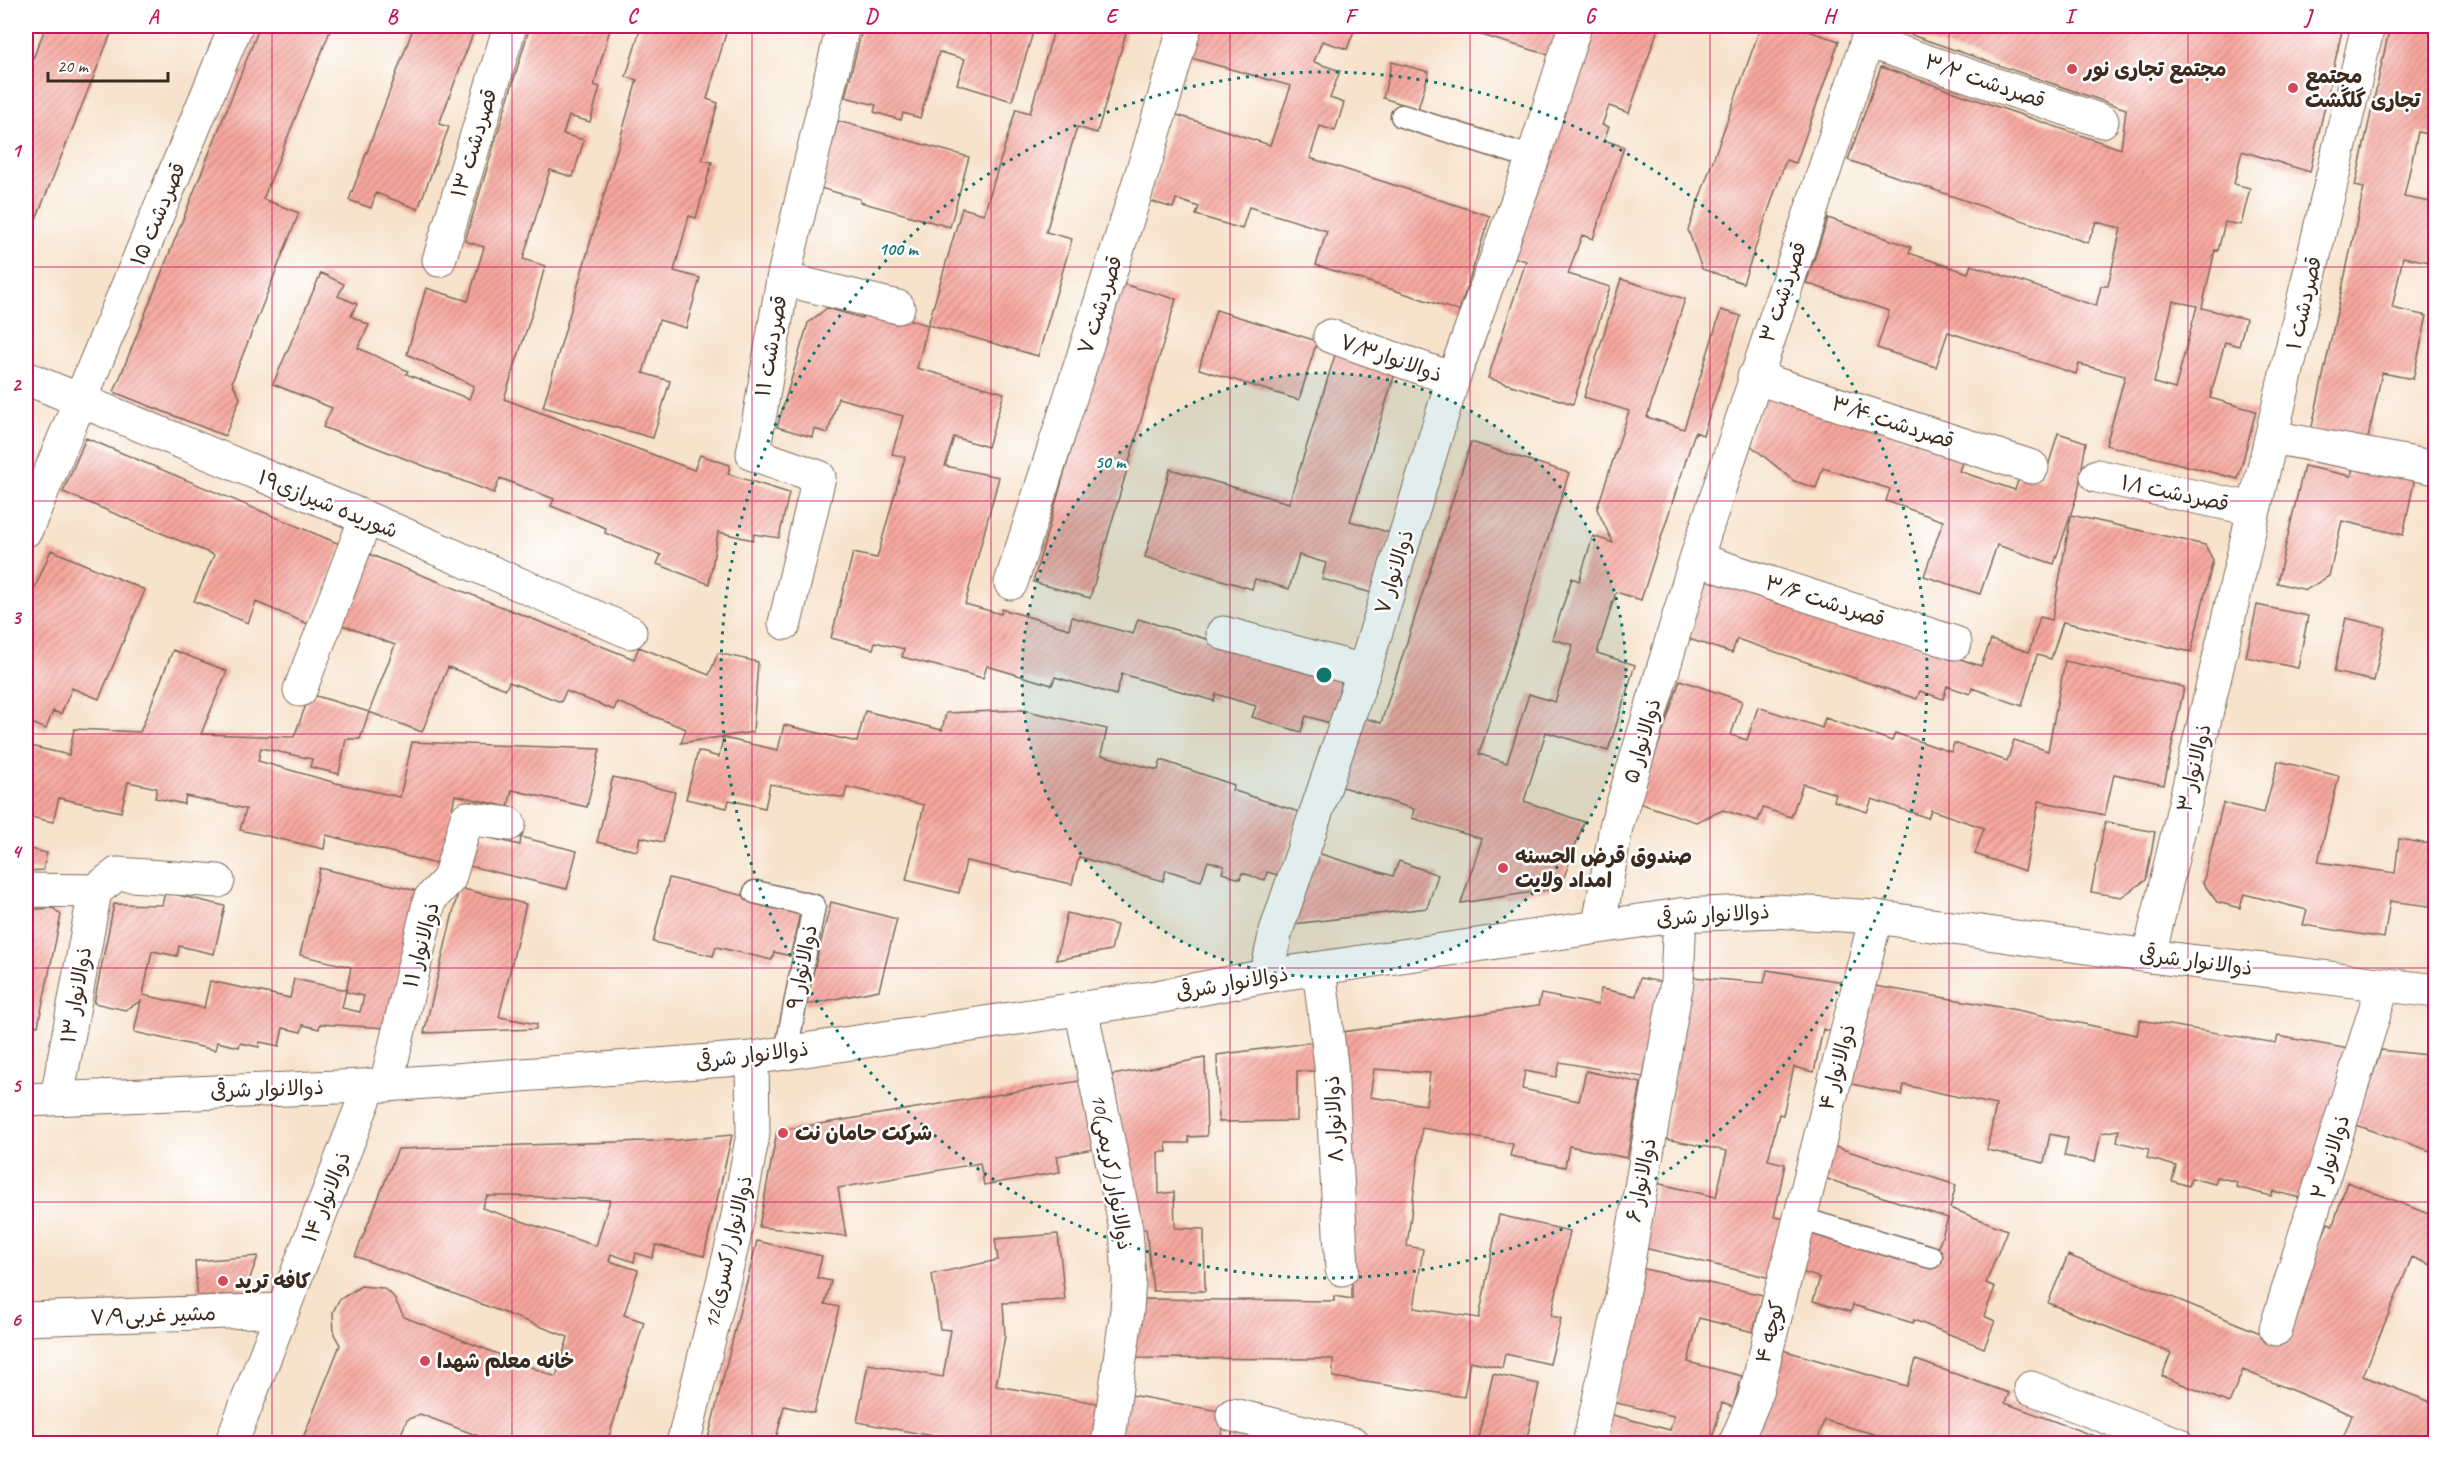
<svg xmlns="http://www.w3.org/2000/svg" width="2461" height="1469" viewBox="0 0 2461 1469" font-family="Caveat,'Playpen Sans Arabic',sans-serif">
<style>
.building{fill:url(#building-hatch);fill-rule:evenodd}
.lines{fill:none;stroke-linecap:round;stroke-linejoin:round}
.service-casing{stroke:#7d6a5b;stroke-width:25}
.minor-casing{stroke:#7d6a5b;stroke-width:35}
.tertiary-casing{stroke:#7d6a5b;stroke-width:35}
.service{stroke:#fff;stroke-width:22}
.minor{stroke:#fff;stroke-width:33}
.tertiary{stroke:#fff;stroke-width:33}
.grid{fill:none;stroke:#c2185b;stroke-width:1.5;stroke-opacity:0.55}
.ring{fill:none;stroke:#0f766e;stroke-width:3;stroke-dasharray:3 6}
.poi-dot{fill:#d1495b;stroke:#fff;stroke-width:2}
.labels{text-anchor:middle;stroke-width:5;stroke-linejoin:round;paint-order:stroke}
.poi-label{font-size:21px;font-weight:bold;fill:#3b2a1e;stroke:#fff;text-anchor:start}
.street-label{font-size:21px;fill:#3b2a1e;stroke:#fff}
.centre{fill:#0f766e;stroke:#fff;stroke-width:3}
.ring-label{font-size:18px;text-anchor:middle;font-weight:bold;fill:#0f766e;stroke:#fff;stroke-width:5;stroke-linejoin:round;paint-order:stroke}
.neatline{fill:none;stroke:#c2185b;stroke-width:2}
.grid-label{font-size:20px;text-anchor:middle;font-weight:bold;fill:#c2185b}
</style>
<defs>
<pattern id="building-hatch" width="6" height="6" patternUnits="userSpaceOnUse" patternTransform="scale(1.5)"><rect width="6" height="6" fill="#f7a79f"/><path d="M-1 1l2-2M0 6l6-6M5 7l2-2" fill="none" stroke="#c98881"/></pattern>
</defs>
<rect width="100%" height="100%" fill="#fff"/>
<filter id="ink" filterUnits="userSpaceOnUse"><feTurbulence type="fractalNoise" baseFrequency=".0167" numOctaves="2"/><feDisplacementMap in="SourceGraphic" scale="12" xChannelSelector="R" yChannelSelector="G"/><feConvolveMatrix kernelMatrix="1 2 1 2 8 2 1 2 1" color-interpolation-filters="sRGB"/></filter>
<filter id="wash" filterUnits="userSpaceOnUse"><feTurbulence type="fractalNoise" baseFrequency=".008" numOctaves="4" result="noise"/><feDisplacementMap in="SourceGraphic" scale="24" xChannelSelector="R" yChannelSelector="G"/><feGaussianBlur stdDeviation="1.35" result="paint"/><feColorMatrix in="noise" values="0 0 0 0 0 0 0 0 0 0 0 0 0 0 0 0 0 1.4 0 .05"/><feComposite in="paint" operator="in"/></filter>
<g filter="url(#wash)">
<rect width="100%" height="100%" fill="#f7e2cb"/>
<g id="blocks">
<!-- building -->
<path class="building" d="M46 26H114L26 244V76Z
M260 26H332L263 199 299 213 232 382 240 398 225 436 114 392Z
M414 26H461L474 31 439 124 449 127 418 209 376 193 371 208 349 200Z
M530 26H611L594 85 600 87 590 122 569 116 563 134 584 140 573 177 550 170 523 259 545 266 534 307 504 399 694 470 700 455 730 465 728 474 789 493 779 538 754 534 753 540 718 532 709 584 657 564 661 555 605 533 606 528 551 506 554 499 500 478 494 493 323 427 332 408 273 384 321 273 344 284 338 296 357 304 351 316 369 325 358 348 408 371 406 374 469 399 474 386 407 354 426 288 468 301 484 247 465 241Z
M641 26H728L707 99 718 103 702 160 712 162 696 218 689 216 674 271 700 278 686 328 659 320 643 373 670 381 653 438 543 407 637 80 626 77Z
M863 26H936L946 28V26H1035L1012 101 957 84 965 59 939 52 920 118 903 113 901 120 874 112 876 105 845 97Z
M1055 26H1128L1097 133 1077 127 1046 232 1072 239 1038 356 928 325 962 208 984 214 1016 109 1030 113Z
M1199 26H1356L1347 49 1322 41 1314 62 1340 71 1330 98 1344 103 1335 131 1320 126 1310 158 1490 216 1459 311 1316 265 1327 231 1249 207 1242 229 1196 215 1199 207 1176 199 1173 208 1150 201 1174 114 1270 145 1291 86 1191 58Z
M1451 26H1559L1549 55Z
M1588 26H1659L1629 113 1609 106 1602 125 1609 127 1604 140 1624 147 1593 239 1582 235 1568 274 1610 287 1573 404 1488 378 1526 261 1510 256Z
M1761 26H1793L1839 41 1796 163 1786 160 1743 283 1702 269 1688 230Z
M1899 26H2343L2310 172 2242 151 2234 184 2250 188 2241 225 2225 222 2218 251 2215 250 2202 308 2246 319 2239 346 2225 342 2210 398 2256 411 2238 479 2106 445 2125 376 2079 364 2076 374 1948 332 1936 367 1877 348 1889 311 1806 283 1828 218 1911 247 1909 253 1968 273 1971 265 2096 306 2101 286H2108L2121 228 2096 222 2088 243 1848 160 1881 67 2121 149 2126 109 1897 30ZM2173 301 2197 306 2175 389 2154 383Z
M2390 26H2436V136L2418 132 2404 197 2436 203V263L2403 257 2392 308 2427 316 2413 379 2382 373 2367 443 2311 431 2364 188 2355 186Z
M1392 62 1429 72 1418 109 1383 98Z
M838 121 969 157 950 227 860 202V199L820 188Z
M1621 279 1685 299 1647 417 1684 429 1721 310 1741 316 1703 435 1695 432 1641 600 1616 592 1597 653 1635 665 1608 751 1546 732 1524 801 1584 822 1560 888 1461 903 1482 839 1412 818 1414 809 1339 786 1361 717 1381 723 1471 442 1569 473 1479 754 1507 763 1529 694 1555 702 1573 645 1552 639 1572 578 1579 581 1593 536 1613 543 1597 509 1629 411 1584 397Z
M1119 283 1176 299 1090 598 1033 582Z
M827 308 862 318 865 308 928 325 917 368 1004 393 988 447 954 437 945 466 999 477 965 604 1001 614 1002 609 1069 629 1072 617 1133 634 1138 619 1343 679 1330 723 1306 716 1301 732 1252 717 1256 706 1216 694 1214 701 1122 674 1116 695 1055 677 1052 685 987 666 983 678 902 657 904 649 875 642 873 649 831 638 853 553 877 558 905 457 892 454 903 416 838 398 828 433 814 429 812 437 777 427 808 323Z
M1216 310 1317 341 1299 400 1199 369Z
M1335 355 1395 373 1350 521 1391 533 1372 593 1322 579 1326 563 1299 555 1289 589 1255 579 1252 589 1145 557 1170 469 1289 503Z
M1766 392 1964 457 1959 471 2015 490 2021 472 2044 480 2058 433 2086 442 2078 492 2054 564 1997 545 1980 594 1924 576 1943 521 1886 501 1890 489 1823 468 1816 488 1794 481 1749 444Z
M86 438 342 545 308 624 256 602 248 623 194 601 214 555 63 492Z
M2354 464 2415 477 2403 535 2342 521 2329 576 2306 590 2277 583 2304 466 2351 476Z
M2071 515 2205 545 2213 560 2191 652 2063 622 2051 659 2037 655 2022 706 1972 688 1970 694 1947 686 1943 699 1920 691 1917 699 1737 639 1732 653 1683 637 1705 574 1981 666 1991 640 2029 652 2040 617 2052 620Z
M51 550 145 590 99 699 72 688 61 714 53 711 46 729 27 721 26 724V609Z
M366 553 634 659 639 647 709 675 718 653 758 662 753 732 681 743 686 729 617 702 614 710 566 691 561 702 509 682 506 689 448 667 422 732 369 712 395 645 337 623Z
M2257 605 2308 616 2298 668 2246 657Z
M2346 618 2385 627 2374 681 2334 672Z
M173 650 227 671 201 734 294 737 310 694 369 712 360 739H346L339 774 310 767 312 759 261 748 258 761 336 783 400 797 412 742 600 749 587 807 512 790 508 807 455 795 440 865 326 835 324 849 240 830 246 809 186 796 184 804 155 798 157 788 128 782 121 812 59 798 53 822 26 816V745L69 755 74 729 140 732Z
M2065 661 2184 687 2164 785 2114 774 2105 815 2039 801 2025 871 1975 854 1984 828 1931 810 1928 818 1872 799 1867 812 1834 801 1836 794 1803 784 1791 817 1763 808 1758 821 1723 810 1696 822 1639 803 1680 680 1742 701 1731 735 1747 740 1758 707 1822 728 1825 718 1892 741 1895 733 1951 752 1954 743 2007 761 2014 740 2048 751Z
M1023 710 1107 729 1101 755 1158 770 1161 760 1234 785 1232 790 1299 812 1278 875 1267 872 1265 880 1242 873 1240 879 1222 873 1224 866 1208 861 1201 881 1166 870 1163 881 1079 857 1072 884 966 861 959 893 906 880 924 805 847 787 844 798 770 784 765 808 729 800 727 808 686 799 698 751 719 757 723 738 778 750 784 725 857 742 865 711 942 730 946 713Z
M2436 714V782L2429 765 2427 742Z
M2278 761 2339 776 2318 862 2395 873 2399 839 2436 845V907L2390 901 2384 938 2303 925 2307 910 2244 894 2240 908 2217 902 2203 883 2223 803 2264 813Z
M613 777 675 792 663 842 640 837 637 851 597 842Z
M2105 822 2155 832 2146 880 2121 897 2091 892Z
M473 834 520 845 521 837 577 851 567 889 465 865Z
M26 848 47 853 43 870 26 871Z
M1317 853 1393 876 1399 861 1438 875 1427 908 1293 924Z
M320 868 418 891 386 1028 320 1024 319 1029 303 1025 301 1032 283 1028 279 1046 260 1042 259 1047 240 1043 239 1047 217 1042 215 1050 134 1032 141 1001 125 1010 94 1003 114 904 162 905 165 892 225 906 214 954 179 946 177 956 152 951 143 995 204 1008 210 981 290 998 294 979 346 990 342 1008 360 1012 364 996 346 992 351 967 300 955Z
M669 878 801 909 790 956 774 952 772 960 716 947 713 956 653 942Z
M459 888 526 904 499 1017 537 1024 536 1029 424 1033Z
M831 902 897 919 879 990 805 1005Z
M53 908 61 915 38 1026 26 1024V910Z
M1067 913 1117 925 1111 950 1056 960Z
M1767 970 1844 982 1832 1032 1823 1029 1814 1072 1794 1067 1783 1115 1779 1114 1768 1160 1785 1164 1774 1217 1786 1219 1771 1278 1644 1248 1656 1183 1716 1197 1727 1151 1665 1139 1692 977 1764 983Z
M1640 978 1662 982 1643 1077 1560 1062 1556 1077 1525 1071 1522 1089 1579 1101 1586 1071 1641 1083 1627 1158 1569 1146 1565 1167 1510 1156 1513 1144 1422 1128 1407 1246 1423 1249 1414 1308 1479 1318 1499 1215 1570 1231 1551 1316 1561 1318 1550 1364 1505 1354 1502 1368 1470 1361 1464 1397 1333 1377V1359L1129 1358 1136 1299 1334 1301V1296L1352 1299V1237L1342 1032 1538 1006 1541 994 1598 1005 1601 989 1636 996ZM1374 1069 1430 1073 1426 1105 1370 1097Z
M1869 985 2017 1010 2137 1035 2140 1020 2276 1043 2278 1036 2349 1049 2304 1199 2273 1191 2271 1196 2236 1187 2237 1182 2217 1177 2215 1184 2191 1178 2189 1186 2172 1181 2176 1166 2147 1158 2149 1149 2117 1142 2119 1130 2101 1133 2095 1162 2064 1156 2068 1138 2050 1134 2044 1163 1987 1150 1996 1105 1904 1085 1902 1095 1843 1082Z
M1315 1042 1319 1071H1297V1121L1219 1122 1217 1055Z
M2381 1050 2436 1056V1153L2356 1125Z
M1205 1058 1207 1136 1188 1137 1189 1143H1166L1167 1152H1158L1159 1194 1174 1192 1175 1228 1204 1229 1205 1291H1153L1146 1229H1140L1112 1075Z
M1079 1081 1093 1149 1057 1156 1060 1172 984 1185 980 1163 838 1188 846 1236 759 1227 777 1131Z
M732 1135 704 1256 656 1245 652 1258 636 1253 634 1262 611 1254 609 1261 638 1270 624 1315 644 1322 607 1443H497L420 1414 407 1420 397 1443H301L340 1345 334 1334 333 1312 339 1300 361 1286 383 1288 393 1296 404 1317 556 1377 568 1337 355 1256 398 1149 678 1140ZM487 1196H511L610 1200 596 1246 482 1208Z
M1826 1144 1956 1185 1950 1208 2007 1230 1986 1283 1995 1287 1984 1316 1995 1321 1984 1348 1914 1320 1913 1323 1853 1305 1851 1312 1813 1301 1820 1278 1799 1271 1811 1225 1933 1263 1948 1218 1818 1176Z
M2347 1182 2436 1217V1267L2412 1257 2363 1376 2436 1404V1443H2358L2343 1438 2352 1415 2243 1370 2229 1403 2162 1376 2171 1353 2048 1303 2068 1255 2280 1341 2328 1223 2333 1225Z
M1058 1234 1065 1300 1003 1303 1005 1336 996 1386 1103 1404 1097 1443H971L857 1422 868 1364 943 1377 951 1330 940 1329 932 1274 998 1260 995 1239Z
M757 1241 822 1256 817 1278 831 1281 825 1304 839 1307 826 1363 814 1413 784 1406 775 1443H707Z
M258 1256 242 1300 198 1304 195 1261Z
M1640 1268 1763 1295 1753 1332 1699 1318 1688 1362 1742 1376 1733 1407 1722 1403 1711 1443H1597L1605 1413 1670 1430 1674 1416 1612 1402Z
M1779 1349 1907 1386 1916 1360 2009 1393 2005 1403 2105 1440 2103 1443H1886L1888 1438 1824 1420 1817 1443H1787L1757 1435Z
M1493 1374 1539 1384 1526 1443H1477Z
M1125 1394 1225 1412 1220 1443H1118Z
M1234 1425 1297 1443H1230Z"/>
</g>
</g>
<g filter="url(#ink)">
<use href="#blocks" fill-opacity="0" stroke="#7d6a5b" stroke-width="1.5"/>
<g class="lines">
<defs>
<path id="service" d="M1402 116 1533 158
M755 892 814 906 786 1052
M1798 1218 1931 1257"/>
<path id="minor" d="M1867 41 2102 121
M439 260 510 26
M783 279 898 307
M1330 336 1453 379
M1754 377 2032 467
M26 378 366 518 630 632
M2272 437 2436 468
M2097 476 2253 509
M26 530 236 26
M1696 559 1955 643
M1011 583 1148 154 1185 26
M785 623 819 477 753 454 783 279 843 26
M1223 633 1364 671
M300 690 366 518
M26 890 95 891 117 874 218 881
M1599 925 1616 827 1696 559 1872 26
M2149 956 2368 26
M1319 969 1331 1065 1342 1269
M1266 976 1276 931 1364 671 1453 379 1533 158 1575 26
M1081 1008 1126 1229 1129 1280 1127 1310 1108 1444
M386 1085 430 899 449 879 467 818 509 824
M57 1098 95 891
M26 1319 281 1310
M2276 1329 2383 985
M2031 1388 2177 1444
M1233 1415 1354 1444
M231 1444 370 1085
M683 1444 733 1242 753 1134 752 1058
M1589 1444 1620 1307 1677 982 1680 915
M1735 1444 1754 1400 1876 917"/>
<path id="tertiary" d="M26 1100 386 1085 752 1058 1157 997 1266 976 1680 915 1775 911 1876 917 2149 956 2436 991"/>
</defs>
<!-- service casing -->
<use href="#service" class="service-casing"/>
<!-- minor casing -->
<use href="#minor" class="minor-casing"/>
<!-- tertiary casing -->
<use href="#tertiary" class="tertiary-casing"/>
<!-- service -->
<use href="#service" class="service"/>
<!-- minor -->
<use href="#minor" class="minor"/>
<!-- tertiary -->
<use href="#tertiary" class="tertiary"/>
</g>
</g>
<!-- grid -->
<path class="grid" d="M272 26V1444M512 26V1444M752 26V1444M991 26V1444M1230 26V1444M1470 26V1444M1710 26V1444M1949 26V1444M2188 26V1444M26 267H2436M26 501H2436M26 734H2436M26 968H2436M26 1202H2436"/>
<!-- distance rings -->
<circle cx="1324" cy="675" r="302" fill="#0f766e" fill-opacity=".12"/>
<g class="ring">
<circle cx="1324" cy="675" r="302"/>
<circle cx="1324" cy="675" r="603"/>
</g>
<!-- markers -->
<g class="poi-dot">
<circle cx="2072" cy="69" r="6"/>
<circle cx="2293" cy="88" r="6"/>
<circle cx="1503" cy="868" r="6"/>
<circle cx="783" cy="1133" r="6"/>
<circle cx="223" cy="1281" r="6"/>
<circle cx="425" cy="1361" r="6"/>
</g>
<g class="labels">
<!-- poi labels -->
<g class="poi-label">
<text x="2084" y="76">مجتمع تجاری نور</text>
<text x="2305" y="83">مجتمع<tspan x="2305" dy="24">تجاری گلگشت</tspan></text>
<text x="1515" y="863">صندوق قرض الحسنه<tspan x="1515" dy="24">امداد ولایت</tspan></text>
<text x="795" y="1140">شرکت حامان نت</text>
<text x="235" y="1288">کافه ترید</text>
<text x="437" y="1368">خانه معلم شهدا</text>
</g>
<!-- street labels -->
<g class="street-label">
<text transform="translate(1985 81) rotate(19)" y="7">قصردشت ۳/۲</text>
<text transform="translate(474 143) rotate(-73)" y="7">قصردشت ۱۳</text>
<text transform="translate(158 214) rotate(-67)" y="7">قصردشت ۱۵</text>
<text transform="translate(1783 292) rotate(-71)" y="7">قصردشت ۳</text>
<text transform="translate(2304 303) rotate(-77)" y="7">قصردشت ۱</text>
<text transform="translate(1100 305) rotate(-72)" y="7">قصردشت ۷</text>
<text transform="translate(771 346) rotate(-80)" y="7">قصردشت ۱۱</text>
<text transform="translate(1391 358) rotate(19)" y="7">ذوالانوار۷/۳</text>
<text transform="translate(1893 422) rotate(18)" y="7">قصردشت ۳/۴</text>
<text transform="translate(2175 493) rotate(12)" y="7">قصردشت ۱/۱</text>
<text transform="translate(328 504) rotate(22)" y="7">شوریده شیرازی۱۹</text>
<text transform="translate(1394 572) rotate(-73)" y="7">ذوالانوار ۷</text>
<text transform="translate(1825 601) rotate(18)" y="7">قصردشت ۳/۶</text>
<text transform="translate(1642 741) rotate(-74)" y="7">ذوالانوار ۵</text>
<text transform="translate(2194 768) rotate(-77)" y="7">ذوالانوار ۳</text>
<text transform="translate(1713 915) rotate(-4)" y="7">ذوالانوار شرقی</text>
<text transform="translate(421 945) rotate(-75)" y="7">ذوالانوار ۱۱</text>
<text transform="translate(2196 961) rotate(7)" y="7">ذوالانوار شرقی</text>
<text transform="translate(802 967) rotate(-79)" y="7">ذوالانوار ۹</text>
<text transform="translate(1232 983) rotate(-10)" y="7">ذوالانوار شرقی</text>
<text transform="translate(76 995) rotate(-80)" y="7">ذوالانوار ۱۳</text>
<text transform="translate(752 1055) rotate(-7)" y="7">ذوالانوار شرقی</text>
<text transform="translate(1837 1067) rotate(-75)" y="7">ذوالانوار ۴</text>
<text transform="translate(267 1089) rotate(-2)" y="7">ذوالانوار شرقی</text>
<text transform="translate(1334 1119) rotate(-93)" y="7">ذوالانوار ۸</text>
<text transform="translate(2330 1157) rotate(-73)" y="7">ذوالانوار ۲</text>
<text transform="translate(1112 1172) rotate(80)" y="7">10ذوالانوار (کریمی)</text>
<text transform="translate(1641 1180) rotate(-79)" y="7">ذوالانوار ۶</text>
<text transform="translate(326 1197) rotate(-68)" y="7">ذوالانوار ۱۴</text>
<text transform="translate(728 1252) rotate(-77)" y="7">12ذوالانوار (کسری)</text>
<text transform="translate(153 1315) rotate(-2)" y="7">۷/۹مشیر غربی</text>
<text transform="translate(1770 1332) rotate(-76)" y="7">کوچه ۴</text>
</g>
</g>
<circle cx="1324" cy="675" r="9" class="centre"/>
<g class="ring-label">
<text x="898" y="255">100 m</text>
<text x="1110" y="468">50 m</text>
</g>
<!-- margin -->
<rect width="2461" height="1469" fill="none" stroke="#fff" stroke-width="66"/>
<!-- scale -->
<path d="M48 72v9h120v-9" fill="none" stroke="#3b2a1e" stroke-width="3"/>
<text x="57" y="72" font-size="18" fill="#3b2a1e" stroke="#ffffff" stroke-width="4.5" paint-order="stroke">20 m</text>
<rect x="33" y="33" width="2395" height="1403" class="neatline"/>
<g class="grid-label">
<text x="153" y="23">A</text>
<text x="392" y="23">B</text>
<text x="632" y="23">C</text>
<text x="871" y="23">D</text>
<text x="1111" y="23">E</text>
<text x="1350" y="23">F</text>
<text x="1590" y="23">G</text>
<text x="1829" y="23">H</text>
<text x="2069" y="23">I</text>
<text x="2308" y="23">J</text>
<text x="16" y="157">1</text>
<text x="16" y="391">2</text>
<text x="16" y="624">3</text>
<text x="16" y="858">4</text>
<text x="16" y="1092">5</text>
<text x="16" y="1326">6</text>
</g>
</svg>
